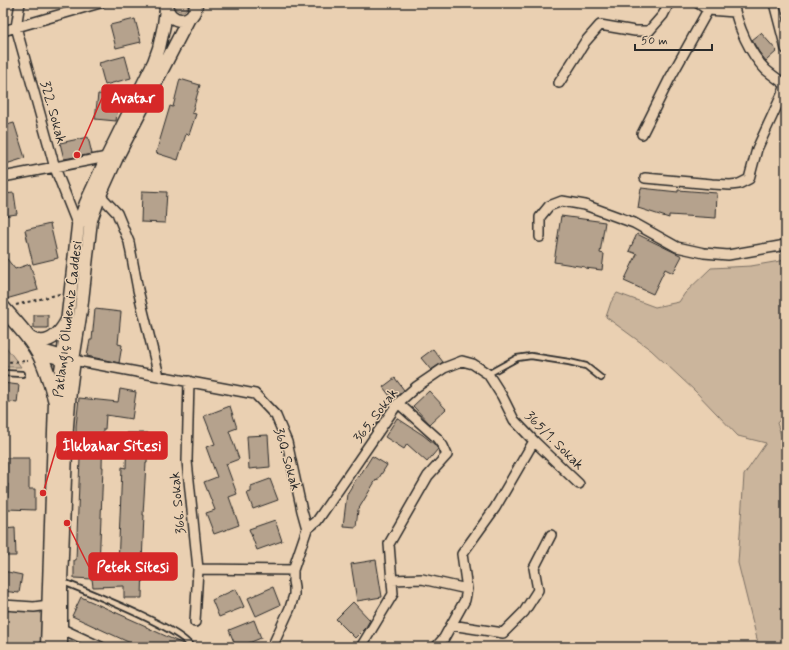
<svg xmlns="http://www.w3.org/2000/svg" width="789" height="650" viewBox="0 0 789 650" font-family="Mynerve,sans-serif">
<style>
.green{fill:#cbb59c;stroke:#7b7064}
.building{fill:#b5a28d;stroke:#2b2b2b}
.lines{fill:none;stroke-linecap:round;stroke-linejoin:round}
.lane-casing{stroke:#2b2b2b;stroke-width:8}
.street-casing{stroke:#2b2b2b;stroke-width:12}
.secondary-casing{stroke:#2b2b2b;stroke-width:15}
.primary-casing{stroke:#2b2b2b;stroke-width:17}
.path{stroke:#2b2b2b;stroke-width:2;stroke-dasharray:3 3;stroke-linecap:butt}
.lane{stroke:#ead0b2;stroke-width:4.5}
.street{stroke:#ead0b2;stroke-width:9}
.secondary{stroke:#ead0b2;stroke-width:12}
.primary{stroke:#ead0b2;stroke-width:14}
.labels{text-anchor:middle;stroke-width:3;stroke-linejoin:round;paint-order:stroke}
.street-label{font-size:14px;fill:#2b2b2b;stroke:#ead0b2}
.leader{fill:none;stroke:#d62828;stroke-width:1.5}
.callout-dot{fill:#d62828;stroke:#ead0b2;stroke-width:1.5}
.callout{fill:#d62828;stroke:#d62828;stroke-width:1.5}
.callout-label{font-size:15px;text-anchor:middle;font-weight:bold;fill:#fff}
</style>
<rect width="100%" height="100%" fill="#ead0b2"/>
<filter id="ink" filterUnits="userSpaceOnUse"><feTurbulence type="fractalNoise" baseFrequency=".025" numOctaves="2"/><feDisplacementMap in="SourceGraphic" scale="8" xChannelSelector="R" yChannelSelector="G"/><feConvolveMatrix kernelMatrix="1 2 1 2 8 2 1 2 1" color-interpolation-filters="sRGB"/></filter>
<g filter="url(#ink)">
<!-- green -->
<path class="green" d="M174 3H188C188 11 181 14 175 8Z
M786 260V413L777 423 782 438 786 442V647H759L738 563 744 475 766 443 738 436 695 391 651 350 606 317 611 302 617 293 655 307 679 302 685 293 711 268 751 266Z
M3 343 21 367H3Z
M3 610 42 612 40 647H3Z"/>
<!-- building -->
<path class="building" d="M135 19 141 42 116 48 110 25Z
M761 33 777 51 766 61 759 52 752 40Z
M125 56 131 78 105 85 99 63Z
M180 79 200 85 192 113 196 114 189 135 186 134 178 160 156 153 170 106 173 107Z
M98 94 119 96 116 121 95 119Z
M14 123 25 158 6 164 3 154V126Z
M88 137 92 154 64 159 60 143Z
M641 188 678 192V190L717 193 716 218 669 215V218L638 208Z
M142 191 167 192 165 223 141 222Z
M14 193 17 214 3 216V194Z
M561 216 605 222 600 253 604 254 602 270 585 268V267L554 262Z
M50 224 58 258 33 264 25 230Z
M637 234 682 256 673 273 665 269 653 294 624 281 637 254 629 251Z
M3 254 15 269 30 264 38 290 6 299 3 288Z
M95 309 121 312 118 344 122 345 119 363 87 356 90 340H92Z
M34 315H48V328H34Z
M433 349 443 362 431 370 421 358Z
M395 378 404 390 393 400 383 387Z
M3 383 19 385 17 403 3 401Z
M120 389 136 392 132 419 106 415 105 429H103L102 467H103L99 567 118 566 122 467 126 468 127 433H148L147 463H146L143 515H144L142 563H143L142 598H124V586L93 587 92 579 74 578V560H76L80 458H76V426L79 398 118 402Z
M429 391 446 409 430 424 413 406Z
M230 406 237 428 229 431 239 459 226 464 237 494 229 497 239 525 214 534 206 513 215 510 204 482 217 477 206 447 215 444 204 416Z
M397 418 423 435 434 444 438 449 427 462 407 444 404 449 385 437Z
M268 435 270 467 249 469 247 436Z
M372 456 387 465 377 481 376 480 358 510 356 527 343 526 347 494 358 476 359 477Z
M3 458H29V489H35V510L7 509 8 484H3Z
M270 479 278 500 253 509 247 493 251 492V486Z
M275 520 282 541 257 550 249 529Z
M15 527 16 556H3V528Z
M376 560 382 597 357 601 351 564Z
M3 571 22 575 19 593 3 591Z
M273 587 280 605 256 616 248 598Z
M236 589 244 607 219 617 212 600Z
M81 597 146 626V627L183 644 186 647H139L72 616Z
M353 602 370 620 366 627 355 638 336 619Z
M254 620 261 638 239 647H236L229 630Z"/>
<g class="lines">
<defs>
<path id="lane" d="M3 373 22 374
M488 374 517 358 531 356 569 362 586 366 601 378
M61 581C85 591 181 628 191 647"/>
<path id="street" d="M20 3 16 27 55 168 78 226
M698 3 708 10 735 12
M733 3C738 26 749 53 766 70 772 75 779 80 786 85
M774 3 786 49
M3 31 100 3
M559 83 585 42 600 25 635 31H649L663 15 669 3
M642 134 669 80 708 10
M3 177 107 157
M645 178 712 184 730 185 739 184 749 179 757 149 786 86
M100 195 117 213 129 242 138 290 159 376
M540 237V217L549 206 562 201 585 205 634 223 677 247 704 253 728 255 780 246 786 244
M73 360 255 394 276 416 287 442 302 511 307 529 293 570V581L294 587V595L290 608 272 647
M189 381 187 461 198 569 195 622
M307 529 317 521 398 403 416 387 444 368 462 361 473 364 488 374 502 396 514 420 534 441 579 484
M198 569 293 570
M392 580 422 579 467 589
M3 605 34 607 49 605
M451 625 503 633 524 612 538 590 534 568 551 535
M60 628 101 647
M361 647 393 594 389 544 428 476 447 455 443 446 437 438 398 403
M436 647 444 638 465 600 467 589 462 554 495 508 534 441"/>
<path id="secondary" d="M166 4C168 26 196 25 196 3
M27 336C31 338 35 341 39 341 52 343 62 330 67 320
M73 360 81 310 91 220 100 195 118 155 189 18
M56 400 63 358 78 226 86 203 107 157 154 62 159 48 164 25 166 9 164 3"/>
<path id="primary" d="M3 308C15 322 29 336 38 352 47 367 51 385 56 402L48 647
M38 351 63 358 73 360 69 391 66 426 60 581V647"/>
</defs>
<!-- lane casing -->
<use href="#lane" class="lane-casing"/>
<!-- street casing -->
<use href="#street" class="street-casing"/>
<!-- secondary casing -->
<use href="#secondary" class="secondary-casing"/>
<!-- primary casing -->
<use href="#primary" class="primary-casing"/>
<!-- path -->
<path class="path" d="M16 305 60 294
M3 362 28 361"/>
<!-- lane -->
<use href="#lane" class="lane"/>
<!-- street -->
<use href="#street" class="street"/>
<!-- secondary -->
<use href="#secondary" class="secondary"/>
<!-- primary -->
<use href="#primary" class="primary"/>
</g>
</g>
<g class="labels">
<!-- street labels -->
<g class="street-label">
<text transform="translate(54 112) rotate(75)" y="5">322. Sokak</text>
<text transform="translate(67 319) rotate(-83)" y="5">Patlangıç Öludeniz Caddesi</text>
<text transform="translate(375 415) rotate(-53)" y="5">365. Sokak</text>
<text transform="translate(555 440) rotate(45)" y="5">365/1. Sokak</text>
<text transform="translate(288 459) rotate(74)" y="5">360. Sokak</text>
<text transform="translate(177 503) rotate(-96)" y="5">366. Sokak</text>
</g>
</g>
<!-- callouts -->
<path class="leader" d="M77 155L102 98M43 493L57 446M67 523L89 567"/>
<g class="callout-dot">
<circle cx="77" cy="155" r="4"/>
<circle cx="43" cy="493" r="4"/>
<circle cx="67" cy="523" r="4"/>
</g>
<g class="callout">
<rect x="102" y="85" width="61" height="27" rx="4"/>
<rect x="57" y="432" width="110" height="27" rx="4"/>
<rect x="89" y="553" width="88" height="27" rx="4"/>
</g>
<g class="callout-label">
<text x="133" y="103">Avatar</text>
<text x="112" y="451">İlkbahar Sitesi</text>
<text x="133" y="572">Petek Sitesi</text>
</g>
<!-- margin -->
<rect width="789" height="650" fill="none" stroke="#ead0b2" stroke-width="16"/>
<rect x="8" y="8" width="773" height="634" fill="none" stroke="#2b2b2b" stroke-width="1.5" filter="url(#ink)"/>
<!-- scale -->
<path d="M635 44v6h77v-6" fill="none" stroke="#2b2b2b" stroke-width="2"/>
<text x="641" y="44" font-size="12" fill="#2b2b2b" stroke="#ead0b2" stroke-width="3" paint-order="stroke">50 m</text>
</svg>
